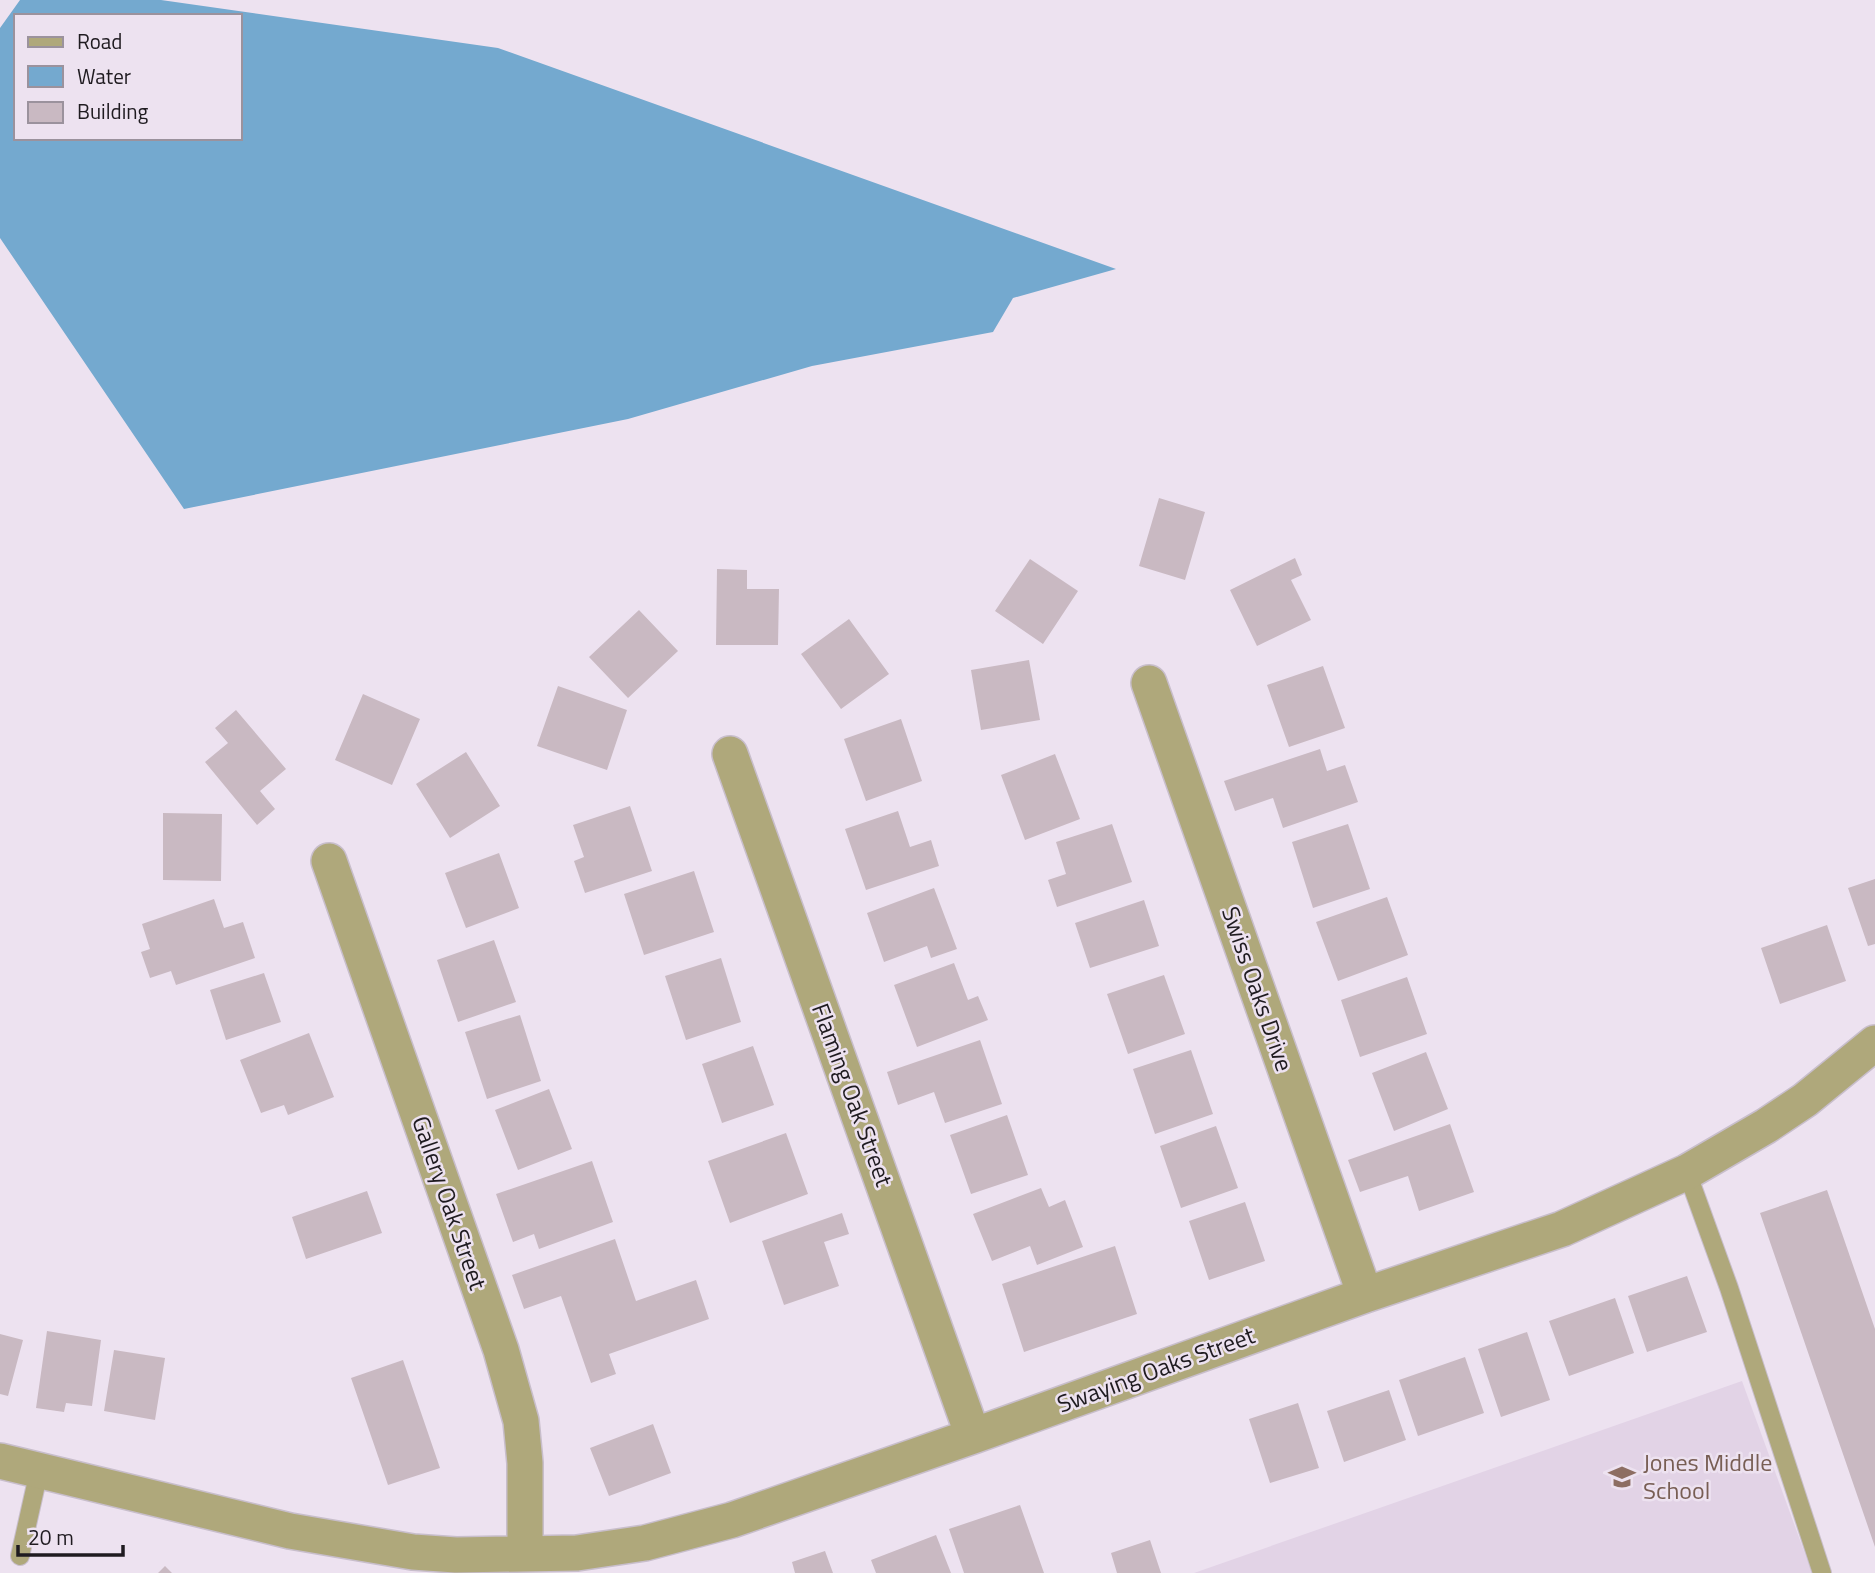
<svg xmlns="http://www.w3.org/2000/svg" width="1875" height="1573" viewBox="0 0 1875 1573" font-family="'Titillium Web',sans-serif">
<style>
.built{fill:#e2d3e6}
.water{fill:#74a9cf;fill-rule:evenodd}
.building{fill:#c9b9c2}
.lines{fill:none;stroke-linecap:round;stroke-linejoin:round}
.service-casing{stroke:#c8becb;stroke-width:20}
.minor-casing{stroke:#c8becb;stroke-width:38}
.service{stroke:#afa87b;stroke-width:18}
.minor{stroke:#afa87b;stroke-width:35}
.labels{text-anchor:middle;stroke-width:5;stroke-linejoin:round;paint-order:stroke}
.street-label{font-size:24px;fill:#1f1b20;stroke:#ede2f0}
.education-label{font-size:24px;fill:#785e54;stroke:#ede2f0;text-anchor:start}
</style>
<rect width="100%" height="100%" fill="#ede2f0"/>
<!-- built -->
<path class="built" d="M1742 1381 1812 1573H1194Z"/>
<!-- water -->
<path class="water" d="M20 0H161L498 48 1116 269 1013 298 993 332 812 366 628 419 184 509 0 238V28ZM16 16H240V138H16Z"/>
<!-- building -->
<path class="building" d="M1159 498 1205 512 1185 580 1139 566Z
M1295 558 1302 575 1291 580 1311 620 1257 646 1230 590Z
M1030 559 1078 591 1043 644 995 611Z
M717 569 747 570V589H779L778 645H716Z
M639 610 678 651 628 698 589 657Z
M849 619 889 674 841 709 801 654Z
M1029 660 1040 720 981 730 971 670Z
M1323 666 1345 728 1289 747 1267 685Z
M558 686 627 710 607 770 537 746Z
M363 694 420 719 392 785 335 760Z
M236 710 286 769 260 791 275 809 257 825 205 762 228 743 215 728Z
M901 719 922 781 866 801 844 739Z
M1320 749 1327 771 1345 765 1358 802 1283 828 1273 798 1235 811 1224 781Z
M466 752 500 806 450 838 416 784Z
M1055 754 1080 819 1025 840 1001 775Z
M630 806 652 871 585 893 574 861 584 857 573 825Z
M898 811 910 847 931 840 939 866 866 890 845 829Z
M163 813 222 814 221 881 163 880Z
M1112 824 1132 882 1057 907 1048 880 1066 874 1056 842Z
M1348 824 1370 889 1313 908 1292 842Z
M499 853 519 908 466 928 445 873Z
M694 871 714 932 644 955 624 894Z
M1875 879V944L1868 946 1848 888Z
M934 888 957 949 931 958 927 946 884 962 867 913Z
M1387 897 1408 955 1338 981 1316 922Z
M214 899 224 928 243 922 255 958 176 985 171 971 150 978 141 952 150 949 142 924Z
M1144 900 1159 946 1090 968 1075 923Z
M1827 925 1846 981 1780 1004 1761 948Z
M494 940 516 1002 458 1022 437 960Z
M721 958 741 1022 686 1040 665 976Z
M954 963 968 1000 978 996 988 1020 917 1047 894 985Z
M264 973 281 1022 226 1040 210 990Z
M1164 975 1185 1034 1128 1054 1107 994Z
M1407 977 1427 1034 1360 1057 1341 1000Z
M520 1015 541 1081 487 1099 465 1032Z
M309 1033 334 1097 288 1115 284 1105 261 1113 240 1060Z
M980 1040 1002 1104 945 1123 934 1092 898 1105 887 1072Z
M753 1046 774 1105 722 1123 702 1064Z
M1191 1050 1213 1114 1155 1134 1133 1069Z
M1426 1052 1448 1109 1394 1131 1372 1073Z
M549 1089 572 1149 518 1170 495 1110Z
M1007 1115 1028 1175 971 1194 950 1135Z
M1450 1124 1474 1192 1419 1211 1408 1176 1360 1192 1348 1160Z
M1216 1126 1238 1188 1181 1208 1160 1146Z
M786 1133 808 1194 730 1223 708 1161Z
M592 1161 613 1222 539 1249 534 1234 513 1242 496 1194Z
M1041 1188 1049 1207 1065 1200 1083 1247 1037 1265 1030 1246 992 1261 973 1214Z
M1827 1190 1875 1329V1547L1760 1213Z
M367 1191 382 1233 306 1259 292 1217Z
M1245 1202 1265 1261 1209 1280 1189 1221Z
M842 1213 849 1234 824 1242 839 1286 784 1305 762 1241Z
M615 1239 636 1301 696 1280 709 1319 609 1354 616 1374 591 1383 561 1296 524 1309 512 1275Z
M1115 1246 1137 1314 1024 1352 1002 1284Z
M1687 1276 1707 1332 1647 1352 1628 1296Z
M1615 1298 1634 1353 1569 1376 1549 1321Z
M47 1331 101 1340 92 1406 66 1403 64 1412 36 1408Z
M1527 1332 1550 1400 1501 1417 1478 1349Z
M0 1334 23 1340 8 1396 0 1394Z
M114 1350 165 1358 155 1420 104 1411Z
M1465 1357 1484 1413 1418 1436 1399 1380Z
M403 1360 440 1468 388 1485 351 1378Z
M1389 1390 1406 1440 1344 1462 1327 1411Z
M1298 1403 1319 1468 1270 1483 1249 1419Z
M653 1424 671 1473 609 1496 590 1448Z
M1020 1505 1044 1573H964L949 1529Z
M936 1535 951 1573H876L871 1560Z
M1150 1540 1161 1573H1117L1111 1553Z
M825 1551 833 1573H795L792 1562Z
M165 1566 172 1573H158Z"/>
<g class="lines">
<defs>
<path id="service" d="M1687 1172 1729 1288 1822 1573
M20 1556 39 1471"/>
<path id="minor" d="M1149 683 1365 1295
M730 754 973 1436
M329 861 501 1350 521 1421 525 1463V1553
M0 1461 290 1531 413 1552 456 1555 577 1553 645 1543 732 1520 973 1436 1365 1295 1562 1229 1687 1172 1766 1126 1805 1100 1875 1043"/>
</defs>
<!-- service casing -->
<use href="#service" class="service-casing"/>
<!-- minor casing -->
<use href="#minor" class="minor-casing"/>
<!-- service -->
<use href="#service" class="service"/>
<!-- minor -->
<use href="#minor" class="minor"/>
</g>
<!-- icons -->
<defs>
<symbol id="school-bare" viewBox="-9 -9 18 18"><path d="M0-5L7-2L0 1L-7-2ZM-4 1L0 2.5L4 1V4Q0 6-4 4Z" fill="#8d6e63" stroke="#ede2f0" stroke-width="2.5" paint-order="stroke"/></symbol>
</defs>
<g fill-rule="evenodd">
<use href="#school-bare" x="1603" y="1458" width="38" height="38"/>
</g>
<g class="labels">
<!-- street labels -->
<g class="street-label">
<text transform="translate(1257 989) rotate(71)" y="8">Swiss Oaks Drive</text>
<text transform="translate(852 1095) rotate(70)" y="8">Flaming Oak Street</text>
<text transform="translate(449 1203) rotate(71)" y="8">Gallery Oak Street</text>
<text transform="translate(1156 1370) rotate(-20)" y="8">Swaying Oaks Street</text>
</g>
<!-- education labels -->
<g class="education-label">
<text x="1643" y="1471">Jones Middle<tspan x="1643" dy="28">School</tspan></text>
</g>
</g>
<!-- legend -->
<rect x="14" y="14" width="228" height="126" fill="#ede2f0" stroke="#9b929d" stroke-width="2"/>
<rect x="28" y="37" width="35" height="10" fill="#afa87b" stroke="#9b929d" stroke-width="2"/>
<text x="77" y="49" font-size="21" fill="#1f1b20">Road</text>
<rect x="28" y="66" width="35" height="21" fill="#74a9cf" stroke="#9b929d" stroke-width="2"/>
<text x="77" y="84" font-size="21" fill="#1f1b20">Water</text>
<rect x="28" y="102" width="35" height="21" fill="#c9b9c2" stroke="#9b929d" stroke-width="2"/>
<text x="77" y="119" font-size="21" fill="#1f1b20">Building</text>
<!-- scale -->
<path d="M18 1545v10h105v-10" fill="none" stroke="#1f1b20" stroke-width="3.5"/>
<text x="28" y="1545" font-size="21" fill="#1f1b20" stroke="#ede2f0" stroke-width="5" paint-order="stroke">20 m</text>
</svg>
